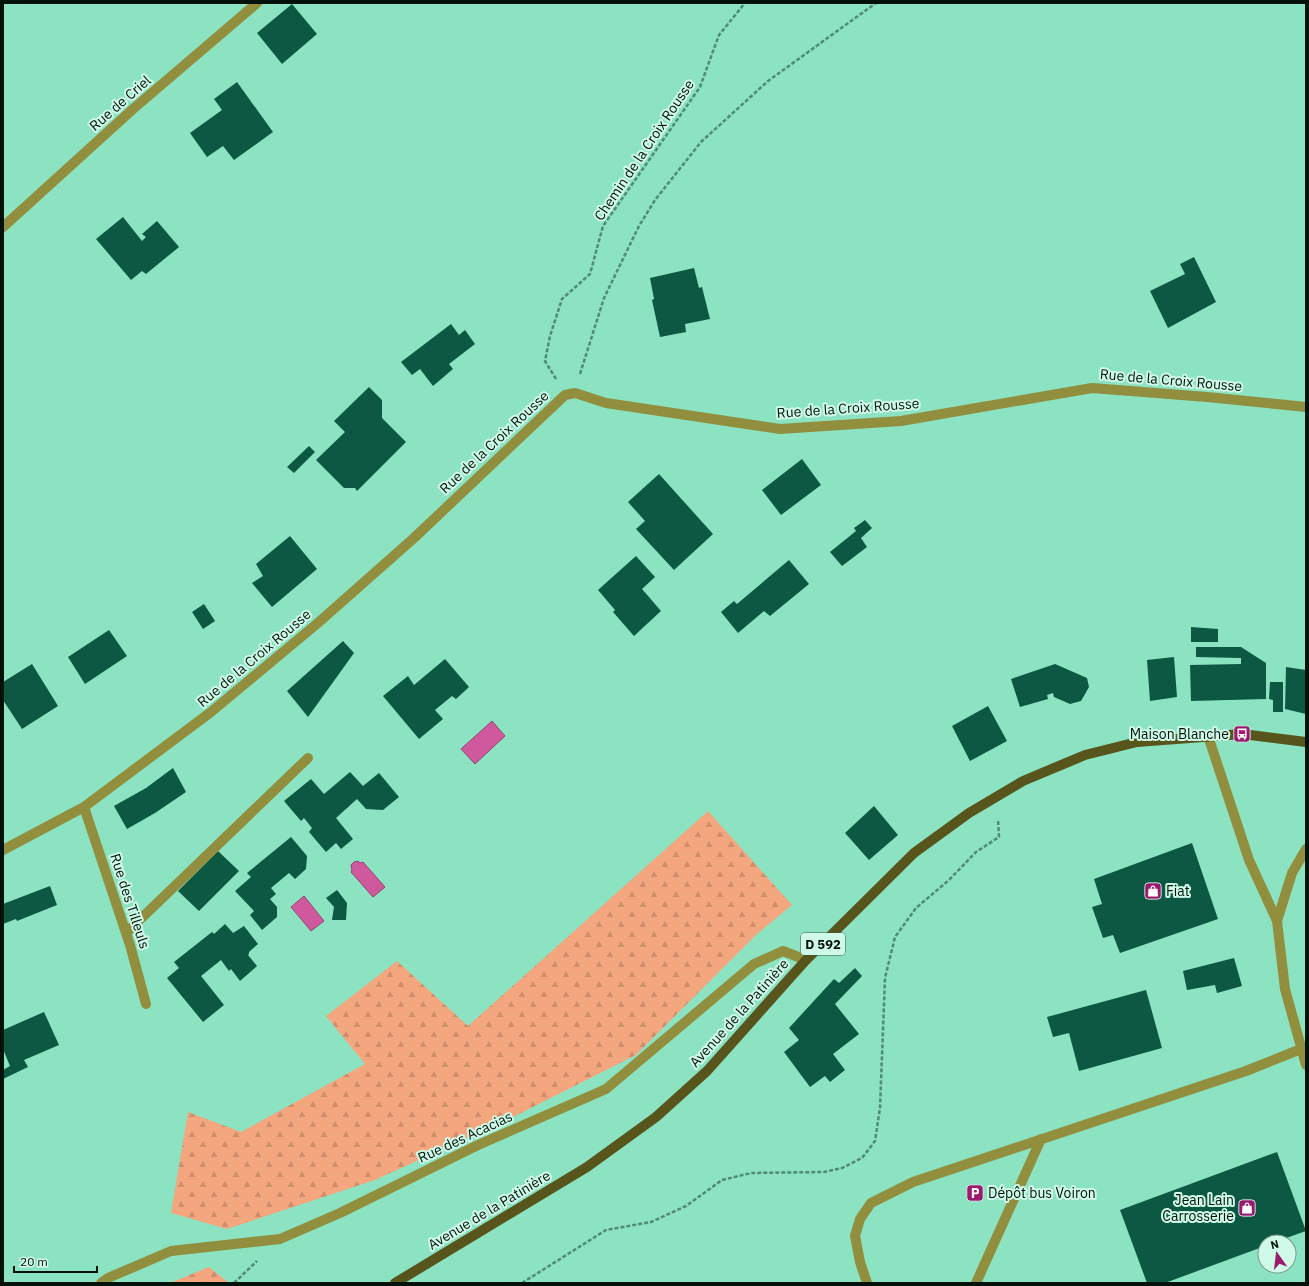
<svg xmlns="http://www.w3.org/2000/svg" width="1309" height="1286" viewBox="0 0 1309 1286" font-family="'IBM Plex Sans',sans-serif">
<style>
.forest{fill:url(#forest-firs)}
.water{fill:#d0599d;stroke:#924471}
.building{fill:#0c5842}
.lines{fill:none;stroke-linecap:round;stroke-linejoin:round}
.path{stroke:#508b73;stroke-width:2.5;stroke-dasharray:4 2;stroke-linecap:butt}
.minor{stroke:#918e3e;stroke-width:10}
.major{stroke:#57551b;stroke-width:10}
.labels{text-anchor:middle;stroke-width:4;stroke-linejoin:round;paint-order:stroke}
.shield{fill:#d0fae8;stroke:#3e584c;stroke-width:1}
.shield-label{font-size:13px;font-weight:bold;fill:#001209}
.street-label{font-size:14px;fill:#001209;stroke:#d0fae8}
.poi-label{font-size:14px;fill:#001209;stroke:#d0fae8;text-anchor:end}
</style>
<defs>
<pattern id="forest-firs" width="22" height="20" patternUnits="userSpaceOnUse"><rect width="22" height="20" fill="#f4a67e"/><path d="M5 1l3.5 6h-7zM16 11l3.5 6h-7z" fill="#cf8e6c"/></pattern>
</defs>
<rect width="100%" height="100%" fill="#8be3c1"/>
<!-- forest -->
<path class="forest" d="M708 811 792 905 757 934 636 1055 517 1115 375 1180 227 1229 171 1213 188 1112 241 1132 365 1064 326 1016 397 961 468 1026Z
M209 1267 229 1283H170Z"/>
<!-- water -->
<path class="water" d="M492 721 505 736 475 764 461 749Z
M358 861 360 863 363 862 385 887 373 897 351 872 352 870 351 865 354 862Z
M304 896 324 921 311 931 291 907Z"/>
<!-- building -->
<path class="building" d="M292 4 317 34 282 64 257 33Z
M237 82 273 132 234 160 223 146 207 157 190 133 222 110 214 99Z
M123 217 142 241 146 237 142 234 157 221 179 247 146 274 142 271 131 280 96 239Z
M1194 257 1216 302 1168 328 1150 291 1185 274 1180 264Z
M694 268 699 288 702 287 710 319 685 324 686 332 660 337 652 300 654 299 650 278Z
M451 324 459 335 465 330 475 344 449 364 453 369 433 386 420 369 412 375 401 362Z
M369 387 382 400V418L406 442 357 491 355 488H344L316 460 345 432 334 421Z
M309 446 315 452 294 473 287 467Z
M802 459 821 485 781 515 762 490Z
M659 474 713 534 674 570 636 529 645 521 628 502Z
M865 520 872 528 861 538 867 547 842 566 830 552 856 531 854 528Z
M290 536 317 569 272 607 252 583 263 576 256 564Z
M636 556 655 577 642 589 661 611 634 636 613 612 615 610 598 590Z
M789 560 809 584 770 616 764 611 738 633 721 612 734 601 737 604Z
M204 604 215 621 203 629 192 612Z
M1191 627 1218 629V642H1191Z
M109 630 127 656 85 684 68 657Z
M343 641 354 653 308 717 287 691Z
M1196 647H1241L1266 663V699L1191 701 1190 665 1241 664V658L1196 657Z
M1174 657 1177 697 1150 701 1147 660Z
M445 659 469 687 456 699 452 696 435 710 443 719 419 739 383 696 408 676 414 685Z
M32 664 58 706 22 729 3 700V682Z
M1055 664 1087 678 1089 687 1081 701 1070 704 1054 697 1053 693 1047 695 1048 699 1020 707 1011 679Z
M1286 667 1306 670V714L1285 709Z
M1270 682H1283V712H1273V700L1269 699Z
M988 706 1007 741 970 761 952 726Z
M173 768 186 792 155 813 127 829 114 806 146 788Z
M350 772 363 786 379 773 399 797 383 810 366 809 357 799 336 818 353 839 341 849 336 843 326 852 309 832 312 828 304 818 301 821 284 801 311 779 324 794Z
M874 806 898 835 869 860 845 833Z
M291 837 307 856 306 869 295 879 289 873 271 888 276 894 270 899 277 907V917L262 930 250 915 254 911 235 891 251 877 247 873Z
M1192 843 1218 919 1120 953 1113 935 1103 938 1092 907 1102 904 1094 879Z
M218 851 239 871 199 911 178 891Z
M50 886 57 905 17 921 16 919 3 924V904Z
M337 890 347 903 346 920H332L334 907 326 898Z
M225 924 233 933 244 926 258 944 249 952V954L248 955 257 966 240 981 231 969 229 971 221 960 201 976 224 1005 203 1022 167 978 179 968 174 962 212 932 214 934Z
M1234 958 1242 986 1217 993 1215 985 1187 990 1183 971Z
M855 968 862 976 835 1004 859 1034 833 1054 845 1070 830 1082 825 1076 810 1087 784 1052 799 1040 789 1028 834 979 839 983Z
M1146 990 1162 1048 1079 1071 1069 1033 1053 1037 1047 1017Z
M44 1012 59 1045 24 1060 28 1067 3 1079V1070L10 1066 3 1049V1030Z
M1277 1152 1306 1231 1275 1242H1265V1246L1165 1283H1147L1120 1210Z"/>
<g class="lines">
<!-- path -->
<path class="path" d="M580 374 604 298 639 226 655 200 701 142 768 81 876 3
M556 379 545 361 550 336 562 299 590 274 603 226 700 87 719 35 745 3
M234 1283 257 1261
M522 1283 606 1230 651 1222 686 1206 722 1180 751 1173 824 1172 842 1168 862 1158 875 1141 880 1108 885 978 895 937 916 908 949 880 976 852 999 837 998 819"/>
<!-- minor -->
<path class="minor" d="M3 227 133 109 257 3
M1208 736 1249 860 1277 921 1285 989 1306 1065
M84 807 130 945 146 1004
M3 850 84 807 211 712 319 622 414 538 565 395 575 393 606 403 780 429 901 421 1092 388 1207 397 1306 407
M1277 921 1292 873 1306 849
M126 933 308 758
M101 1283 108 1278 171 1251 280 1239 340 1213 478 1145 606 1089 754 964 783 951 806 960
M867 1283 860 1262 855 1236 860 1219 871 1203 913 1182 1246 1071 1301 1049
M976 1283 1041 1139"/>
<!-- major -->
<path class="major" d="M395 1283 587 1167 656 1117 707 1071 806 960 914 853 969 813 1023 781 1085 755 1137 742 1242 734 1306 742"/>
</g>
<!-- icons -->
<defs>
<symbol id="bus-square" viewBox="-11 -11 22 22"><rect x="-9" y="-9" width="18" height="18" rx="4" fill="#9c1a6e" stroke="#d0fae8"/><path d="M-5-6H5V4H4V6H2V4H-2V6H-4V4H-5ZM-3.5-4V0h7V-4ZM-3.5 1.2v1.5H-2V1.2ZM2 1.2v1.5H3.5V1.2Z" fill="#fff"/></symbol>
<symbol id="shop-square" viewBox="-11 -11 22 22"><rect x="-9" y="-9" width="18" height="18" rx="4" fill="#9c1a6e" stroke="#d0fae8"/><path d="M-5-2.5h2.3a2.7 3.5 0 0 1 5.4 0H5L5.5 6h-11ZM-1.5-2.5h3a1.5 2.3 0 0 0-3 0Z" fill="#fff"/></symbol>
<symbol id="parking-square" viewBox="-11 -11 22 22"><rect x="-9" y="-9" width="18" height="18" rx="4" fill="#9c1a6e" stroke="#d0fae8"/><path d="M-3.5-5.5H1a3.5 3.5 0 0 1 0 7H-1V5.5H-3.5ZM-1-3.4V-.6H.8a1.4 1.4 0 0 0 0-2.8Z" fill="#fff"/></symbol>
</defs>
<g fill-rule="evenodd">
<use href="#bus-square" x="1232" y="724" width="20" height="20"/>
<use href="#shop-square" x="1143" y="881" width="20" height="20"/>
<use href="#parking-square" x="965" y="1183" width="20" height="20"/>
<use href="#shop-square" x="1237" y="1198" width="20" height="20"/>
</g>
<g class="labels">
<!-- shield labels -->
<rect class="shield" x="801" y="933" width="44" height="22" rx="3"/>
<g class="shield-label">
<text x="823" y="949">D 592</text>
</g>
<!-- street labels -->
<g class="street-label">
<text transform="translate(120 103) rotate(-41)" y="5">Rue de Criel</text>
<text transform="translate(644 150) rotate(-56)" y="5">Chemin de la Croix Rousse</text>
<text transform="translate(1171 380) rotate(5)" y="5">Rue de la Croix Rousse</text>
<text transform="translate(848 408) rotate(-4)" y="5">Rue de la Croix Rousse</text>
<text transform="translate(494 442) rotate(-43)" y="5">Rue de la Croix Rousse</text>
<text transform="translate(254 658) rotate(-40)" y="5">Rue de la Croix Rousse</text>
<text transform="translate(130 901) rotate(72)" y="5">Rue des Tilleuls</text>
<text transform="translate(739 1013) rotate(-48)" y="5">Avenue de la Patinière</text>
<text transform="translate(465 1137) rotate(-25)" y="5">Rue des Acacias</text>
<text transform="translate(489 1210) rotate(-31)" y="5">Avenue de la Patinière</text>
</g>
<!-- poi labels -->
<g class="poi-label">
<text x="1229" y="739">Maison Blanche</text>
<text x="1166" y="896" text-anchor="start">Fiat</text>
<text x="988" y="1198" text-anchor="start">Dépôt bus Voiron</text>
<text x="1234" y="1205">Jean Lain<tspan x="1234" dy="16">Carrosserie</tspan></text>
</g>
</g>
<!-- border -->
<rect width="1309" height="1286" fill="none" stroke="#001209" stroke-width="8"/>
<!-- north arrow -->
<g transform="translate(1277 1254) rotate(346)"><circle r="19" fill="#d0fae8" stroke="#7d9d8f"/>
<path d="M0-3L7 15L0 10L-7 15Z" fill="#9c1a6e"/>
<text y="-6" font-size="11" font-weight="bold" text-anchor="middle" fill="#001209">N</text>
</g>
<!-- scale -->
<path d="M14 1266v6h83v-6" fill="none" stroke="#001209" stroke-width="2"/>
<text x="20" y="1266" font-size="12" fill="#001209" stroke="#d0fae8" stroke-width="3" paint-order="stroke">20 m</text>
</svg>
